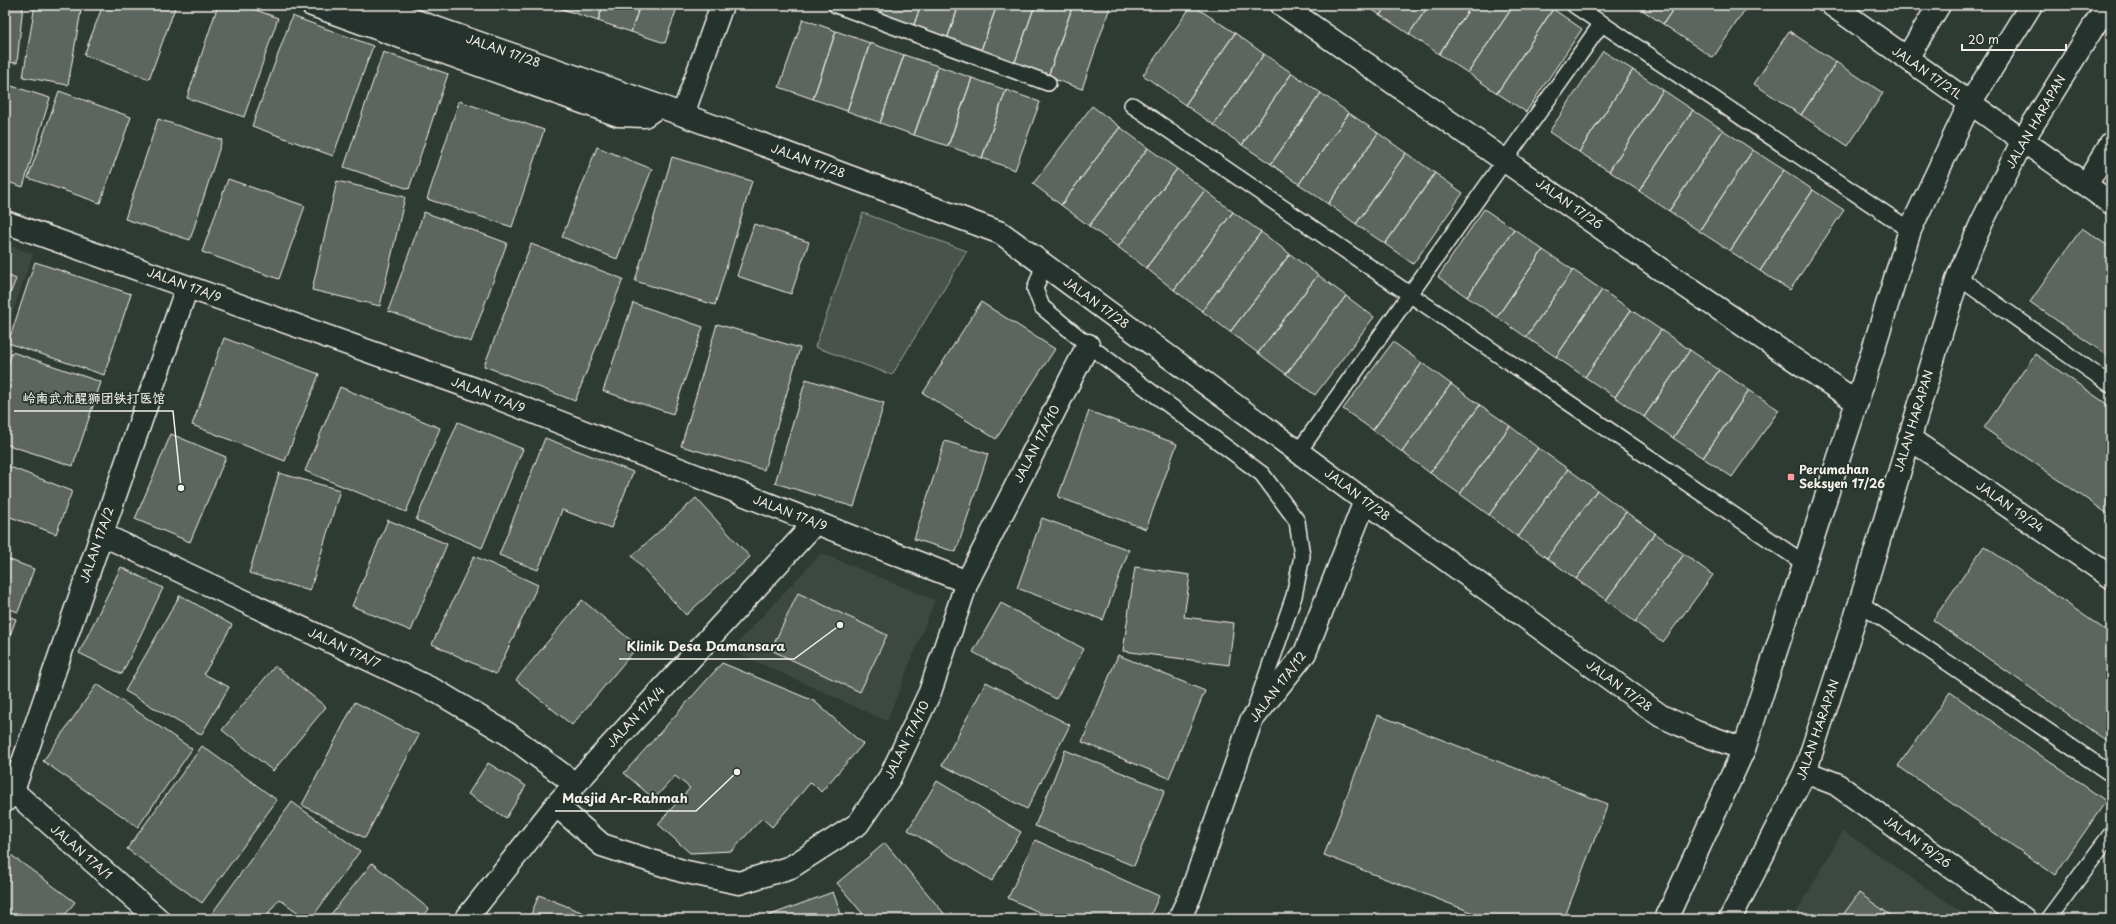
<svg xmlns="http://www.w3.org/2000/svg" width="2116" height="924" viewBox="0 0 2116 924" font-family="'Playpen Sans','LXGW WenKai TC',sans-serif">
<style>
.built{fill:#3c4841}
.green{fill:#48524c;stroke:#9ea29a}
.building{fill:#5c655e;stroke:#f4f1e8}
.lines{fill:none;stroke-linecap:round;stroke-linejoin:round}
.lane-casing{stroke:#f4f1e8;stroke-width:18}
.street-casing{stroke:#f4f1e8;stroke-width:25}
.secondary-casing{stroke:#f4f1e8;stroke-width:25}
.lane{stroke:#26332d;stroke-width:15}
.street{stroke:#26332d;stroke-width:22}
.secondary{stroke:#26332d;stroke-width:22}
.poi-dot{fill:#ff9aa2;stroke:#26332d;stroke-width:1.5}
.labels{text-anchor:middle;stroke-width:3.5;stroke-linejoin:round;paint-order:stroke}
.street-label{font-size:12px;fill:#f4f1e8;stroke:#26332d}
.poi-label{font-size:12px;font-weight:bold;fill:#f4f1e8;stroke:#26332d;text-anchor:start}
.leader{fill:none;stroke:#f4f1e8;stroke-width:1.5}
.callout-dot{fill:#f4f1e8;stroke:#26332d;stroke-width:1.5}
.callout-label{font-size:13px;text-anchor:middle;font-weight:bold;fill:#f4f1e8;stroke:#26332d;stroke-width:3.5;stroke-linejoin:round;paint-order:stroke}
</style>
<rect width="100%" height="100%" fill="#2e3b34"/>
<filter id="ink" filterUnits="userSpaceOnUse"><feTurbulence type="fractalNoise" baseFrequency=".025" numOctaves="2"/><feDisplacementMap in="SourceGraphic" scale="8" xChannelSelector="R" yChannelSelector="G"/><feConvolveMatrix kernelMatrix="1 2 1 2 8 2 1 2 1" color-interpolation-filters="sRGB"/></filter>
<g filter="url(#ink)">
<!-- built -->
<path class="built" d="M5 244 33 254 5 334Z
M821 553 935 600 887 721 731 650Z
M1843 831 1972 919H1793Z"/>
<!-- green -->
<path class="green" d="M863 213 967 251 892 375 815 347Z"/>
<!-- building -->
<path class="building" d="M5 5H23L17 63 5 62Z
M35 5H82L68 85 23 77Z
M103 5H176L149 79 84 55Z
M218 5H242L278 18 244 117 187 98Z
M551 5H566L565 10Z
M566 5H603L598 21 565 10Z
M603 5H640L631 32 598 21Z
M640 5H678L665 43 631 32Z
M845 5H883L879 18Z
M883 5H921L912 30 879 18Z
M921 5H959L946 42 912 30Z
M959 5H997L980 53 946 42Z
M997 5H1035L1014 65 980 53Z
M1035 5H1073L1048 77 1014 65Z
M1073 5H1105L1110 7 1082 89 1048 77Z
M1192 5 1235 33 1185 105 1143 75Z
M1365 5H1387L1380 15Z
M1387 5H1429L1409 34 1380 15Z
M1429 5H1472L1439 54 1409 34Z
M1472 5H1514L1468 73 1439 54Z
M1514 5H1548L1553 9 1497 93 1468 73Z
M1635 5H1676L1663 24Z
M1676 5H1742L1746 8 1713 58 1663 24Z
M1553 9 1582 29 1526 112 1497 93Z
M292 16 373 46 333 156 252 126Z
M803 19 836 31 813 99 779 87Z
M836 31 870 43 847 111 813 99Z
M1789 31 1836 62 1801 115 1754 84Z
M1235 33 1264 54 1214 125 1185 105Z
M870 43 904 55 880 123 847 111Z
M1603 51 1633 70 1579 152 1549 132Z
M383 52 448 74 409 189 344 167Z
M1264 54 1292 73 1242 145 1214 125Z
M904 55 938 66 914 135 880 123Z
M1836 62 1883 93 1848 146 1801 115Z
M938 66 972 78 948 146 914 135Z
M1633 70 1663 90 1609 171 1579 152Z
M1292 73 1321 93 1271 164 1242 145Z
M972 78 1006 90 982 158 948 146Z
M5 84 50 98 23 187 5 181Z
M1006 90 1040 102 1015 170 982 158Z
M1663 90 1693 110 1639 191 1609 171Z
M59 91 131 117 100 203 28 178Z
M1321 93 1349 113 1299 184 1271 164Z
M459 101 544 130 512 227 427 199Z
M1092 106 1120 127 1061 205 1033 184Z
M1693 110 1723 130 1669 211 1639 191Z
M1349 113 1378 133 1328 204 1299 184Z
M158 119 222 140 190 240 125 219Z
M1120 127 1148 148 1089 226 1061 205Z
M1723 130 1753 150 1699 231 1669 211Z
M1378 133 1406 153 1356 224 1328 204Z
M597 147 652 169 617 259 562 237Z
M1148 148 1177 169 1118 247 1089 226Z
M1753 150 1784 170 1730 251 1699 231Z
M1406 153 1435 173 1385 244 1356 224Z
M672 157 752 181 715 305 635 281Z
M1177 169 1205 190 1146 268 1118 247Z
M1784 170 1813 190 1760 271 1730 251Z
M1435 173 1463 193 1413 264 1385 244Z
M228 179 305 206 279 279 202 252Z
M337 181 405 197 380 306 312 290Z
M1205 190 1233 212 1174 290 1146 268Z
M1813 190 1844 210 1790 290 1760 271Z
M1484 209 1514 229 1467 297 1438 277Z
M424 212 507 243 471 342 388 311Z
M1233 212 1261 232 1202 311 1174 290Z
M754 224 809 242 791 294 737 276Z
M2082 228 2111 248V358L2030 302Z
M1514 229 1543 250 1497 317 1467 297Z
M1261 232 1290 254 1230 332 1202 311Z
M531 244 623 279 575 401 484 366Z
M1543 250 1573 270 1526 337 1497 317Z
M1290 254 1318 275 1258 353 1230 332Z
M35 262 131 294 104 375 8 343Z
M1573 270 1602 290 1556 357 1526 337Z
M5 274 16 279 5 306Z
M1318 275 1346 296 1286 374 1258 353Z
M1602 290 1631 310 1585 377 1556 357Z
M1346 296 1374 317 1315 395 1286 374Z
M981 302 1055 349 996 439 923 393Z
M633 303 703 327 673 414 603 391Z
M1631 310 1661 330 1615 397 1585 377Z
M717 324 800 348 764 470 681 446Z
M1661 330 1690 350 1644 417 1615 397Z
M224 338 319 374 285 461 192 425Z
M1393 342 1422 363 1373 430 1343 409Z
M1690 350 1719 370 1673 438 1644 417Z
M12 352 101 382 73 466 5 444V374Z
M2035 354 2111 407V516L1984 428Z
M1422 363 1451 384 1402 452 1373 430Z
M1719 370 1749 390 1703 458 1673 438Z
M806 379 884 403 854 507 775 483Z
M1451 384 1480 405 1430 473 1402 452Z
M340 387 440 428 406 512 305 471Z
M1749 390 1779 410 1732 477 1703 458Z
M1480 405 1510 426 1460 494 1430 473Z
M1089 411 1177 444 1146 529 1058 497Z
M458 422 523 449 482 548 416 520Z
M1510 426 1538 448 1489 515 1460 494Z
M171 434 226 457 190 542 135 519Z
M545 438 633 472 611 528 562 510 538 570 499 555Z
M945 441 988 454 956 552 914 539Z
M1538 448 1568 469 1518 537 1489 515Z
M5 465 72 491 56 534 5 515Z
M1568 469 1597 490 1547 558 1518 537Z
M279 473 340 490 310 591 249 573Z
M1597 490 1626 512 1576 579 1547 558Z
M696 498 750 557 686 615 632 556Z
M1626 512 1655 533 1606 600 1576 579Z
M1042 518 1129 550 1103 620 1017 588Z
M388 520 447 544 411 631 352 606Z
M1655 533 1684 554 1635 622 1606 600Z
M1984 546 2111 634V744L1933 620Z
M1684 554 1713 575 1663 642 1635 622Z
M474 556 538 585 496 674 432 644Z
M5 558 34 569 18 612 5 607Z
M121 567 163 588 122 674 79 653Z
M1135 567 1190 575 1184 617 1234 623 1229 665 1123 651Z
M798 593 887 635 860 692 771 650Z
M180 595 232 625 204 674 229 687 201 735 125 691Z
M582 600 638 646 572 725 516 680Z
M1001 603 1084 649 1056 699 973 652Z
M5 615 16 619 5 649Z
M1118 655 1205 691 1169 778 1082 742Z
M722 663 814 701 863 744 821 792 811 782 772 827 762 818 732 851 690 853 658 824 690 788 675 776 654 799 624 773Z
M275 666 326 707 273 771 222 730Z
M986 682 1070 725 1027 809 942 765Z
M97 684 192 749 138 827 43 761Z
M1950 692 2106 801 2055 875 1898 766Z
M355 702 419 735 365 838 302 805Z
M1378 715 1608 804 1564 919H1489L1324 855Z
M202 746 277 800 202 903 127 849Z
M1065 750 1165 790 1134 866 1035 826Z
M488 763 526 786 506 818 468 794Z
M937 781 1021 832 992 881 908 830Z
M292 802 360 851 311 919H307L279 899 264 919H208Z
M1035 840 1159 896 1149 919H1054L1008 898Z
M885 843 947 917 944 919H867L837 883Z
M7 852 75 902 62 919H5V854Z
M372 863 429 909 421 919H327Z
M833 892 843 919H766L765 917Z
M1859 893 1896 919H1840Z
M539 895 591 916 590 919H529Z"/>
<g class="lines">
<defs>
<path id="lane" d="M836 5 1048 83
M1574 5 1910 230
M1132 105 1804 563
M1044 264 1035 289 1042 307 1088 345 1262 474 1297 521 1302 556 1294 596 1255 709
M1958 277 2111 385
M1299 451 1602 23
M1860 603 2111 774
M2048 919 2111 834"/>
<path id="street" d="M312 5 618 115 644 116 659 106
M370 5 659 106 1001 233 1365 501 1661 716 1696 732 1744 749
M1282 5 1657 267 1857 402
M1832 5 2111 203
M1907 58 1939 5
M683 114 722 5
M2086 185 2111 143
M5 222 472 388 967 582
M1909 438 2111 577
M101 534 436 691 508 734 575 784
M1805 772 1836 784 2024 919
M5 784 158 919
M5 801 13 791 187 287
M556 805 602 845 682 871 739 883 791 867 858 824 890 777 930 692 967 582 1088 345
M466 919 556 805 815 523
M1179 919 1190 896 1251 721 1305 653 1365 501"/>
<path id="secondary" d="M1666 919 1744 749 1857 402 1910 230 1970 103 2031 5
M1730 919 1805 772 1860 603 1958 277 1982 222 2023 140 2107 5"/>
</defs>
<!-- lane casing -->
<use href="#lane" class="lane-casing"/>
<!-- street casing -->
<use href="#street" class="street-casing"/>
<!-- secondary casing -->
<use href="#secondary" class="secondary-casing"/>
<!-- lane -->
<use href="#lane" class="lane"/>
<!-- street -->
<use href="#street" class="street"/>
<!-- secondary -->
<use href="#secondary" class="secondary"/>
</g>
</g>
<!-- markers -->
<rect class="poi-dot" x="1787" y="473" width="8" height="8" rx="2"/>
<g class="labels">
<!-- street labels -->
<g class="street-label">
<text transform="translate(503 51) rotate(19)" y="4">JALAN 17/28</text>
<text transform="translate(1927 73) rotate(35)" y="4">JALAN 17/21L</text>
<text transform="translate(2036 122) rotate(-60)" y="4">JALAN HARAPAN</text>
<text transform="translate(808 161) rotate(20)" y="4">JALAN 17/28</text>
<text transform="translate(1569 204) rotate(35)" y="4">JALAN 17/26</text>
<text transform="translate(184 285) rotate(20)" y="4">JALAN 17A/9</text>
<text transform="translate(1096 303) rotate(36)" y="4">JALAN 17/28</text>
<text transform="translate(488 395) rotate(21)" y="4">JALAN 17A/9</text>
<text transform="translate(1914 421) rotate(-73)" y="4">JALAN HARAPAN</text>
<text transform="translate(1037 444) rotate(-63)" y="4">JALAN 17A/10</text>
<text transform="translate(1357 495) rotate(37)" y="4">JALAN 17/28</text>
<text transform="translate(2010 507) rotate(35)" y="4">JALAN 19/24</text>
<text transform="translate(790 513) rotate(21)" y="4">JALAN 17A/9</text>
<text transform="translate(97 545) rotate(-71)" y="4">JALAN 17A/2</text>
<text transform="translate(344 648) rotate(25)" y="4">JALAN 17A/7</text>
<text transform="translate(1619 686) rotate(36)" y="4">JALAN 17/28</text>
<text transform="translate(1278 687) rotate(-53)" y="4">JALAN 17A/12</text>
<text transform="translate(636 717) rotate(-47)" y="4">JALAN 17A/4</text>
<text transform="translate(1818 730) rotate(-71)" y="4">JALAN HARAPAN</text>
<text transform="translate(907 740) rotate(-64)" y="4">JALAN 17A/10</text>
<text transform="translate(1917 842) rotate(36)" y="4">JALAN 19/26</text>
<text transform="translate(81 852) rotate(41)" y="4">JALAN 17A/1</text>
</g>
<!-- poi labels -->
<g class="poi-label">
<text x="1799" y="474">Perumahan<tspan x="1799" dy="14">Seksyen 17/26</tspan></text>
</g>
</g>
<!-- callouts -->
<path class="leader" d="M181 488L173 411H14M840 625L794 659H619M737 772L696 811H555"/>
<g class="callout-dot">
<circle cx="181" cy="488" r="4"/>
<circle cx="840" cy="625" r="4"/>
<circle cx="737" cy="772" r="4"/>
</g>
<g class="callout-label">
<text x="94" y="403">岭南武术醒狮团铁打医馆</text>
<text x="706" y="651">Klinik Desa Damansara</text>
<text x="625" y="803">Masjid Ar-Rahmah</text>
</g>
<!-- margin -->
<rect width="2116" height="924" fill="none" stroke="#26332d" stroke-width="20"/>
<rect x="10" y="10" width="2096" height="904" fill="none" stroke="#f4f1e8" stroke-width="1.5" filter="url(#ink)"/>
<!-- scale -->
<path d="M1962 44v6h104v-6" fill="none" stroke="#f4f1e8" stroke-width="2"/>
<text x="1968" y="44" font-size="12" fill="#f4f1e8" stroke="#26332d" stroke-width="3" paint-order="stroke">20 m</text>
</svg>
